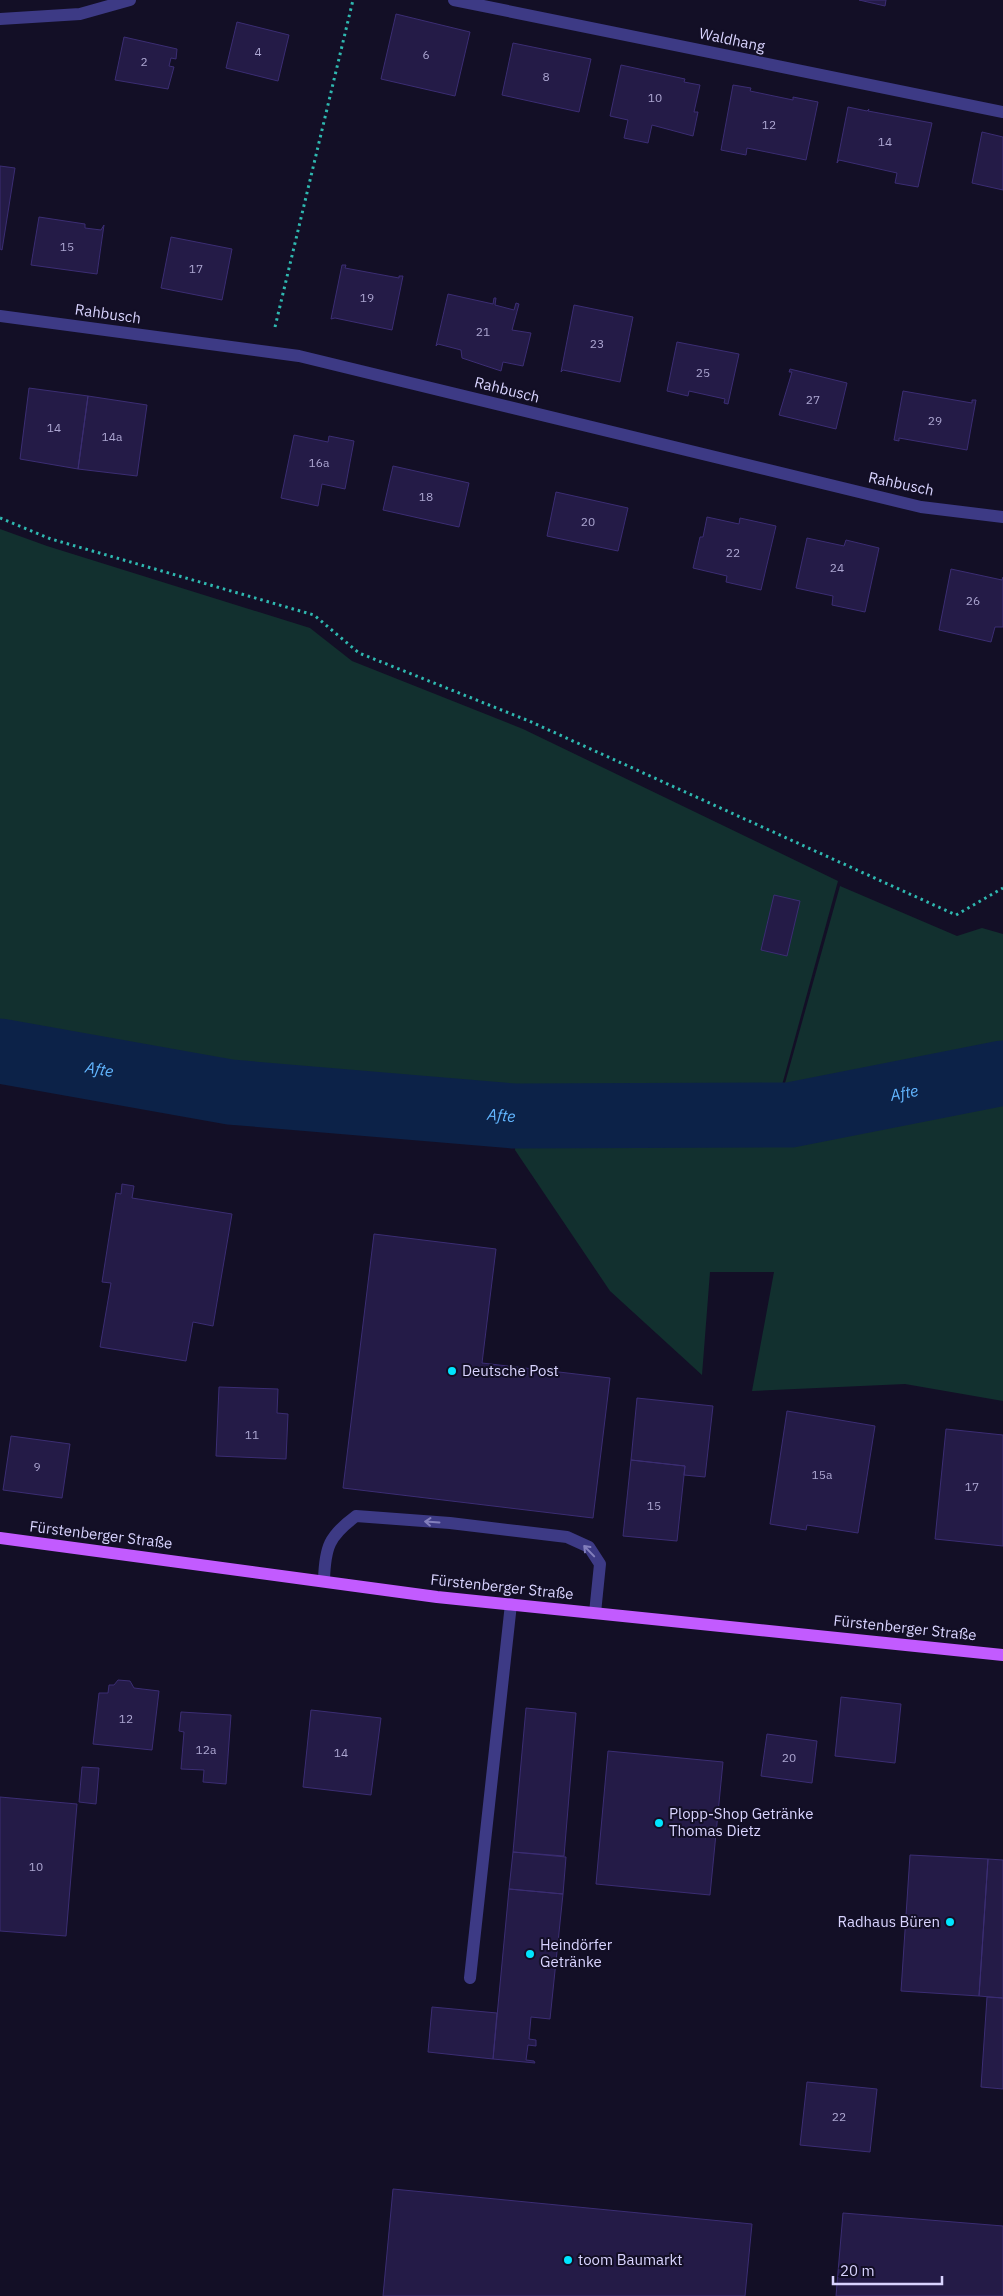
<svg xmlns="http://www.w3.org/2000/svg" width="1003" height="2296" viewBox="0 0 1003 2296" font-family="'IBM Plex Sans',sans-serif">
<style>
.green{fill:#12302f}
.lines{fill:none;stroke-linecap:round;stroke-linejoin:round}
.river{stroke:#0c2248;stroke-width:65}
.building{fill:#241b47;stroke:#3b2d73}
.path{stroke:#2fb8b0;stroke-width:3;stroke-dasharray:2.5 4;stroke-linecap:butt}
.minor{stroke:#3d3a85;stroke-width:12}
.major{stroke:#c25bff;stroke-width:12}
.oneway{stroke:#837fbc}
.poi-dot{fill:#00e5ff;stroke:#130f26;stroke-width:2}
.labels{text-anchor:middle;stroke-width:4;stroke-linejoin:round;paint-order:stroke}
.number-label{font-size:12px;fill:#aca6d1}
.street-label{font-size:15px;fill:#d9d4ff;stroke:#130f26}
.poi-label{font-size:15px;fill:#d9d4ff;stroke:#130f26;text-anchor:start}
.water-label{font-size:16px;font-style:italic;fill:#62b6ff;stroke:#130f26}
</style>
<rect width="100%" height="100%" fill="#130f26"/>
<!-- green -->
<path class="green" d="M0 529 47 546 310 628 352 661 523 729 838 881 779 1096 519 1091 249 1070 15 1033 0 1029Z
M840 886 957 936 982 928 1003 934V1049L782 1094Z
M1003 1085V1401L905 1384 752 1391 774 1272H710L702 1375 610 1291 515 1150 517 1126 789 1129Z"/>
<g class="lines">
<!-- river -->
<path class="river" id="s1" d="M0 1051 230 1092 514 1116 790 1115 1003 1073"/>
</g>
<!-- building -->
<path class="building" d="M859 0H886L885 6Z
M396 14 470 32 455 96 381 79Z
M237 22 289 35 278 81 226 68Z
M124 37 177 49 176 59 171 58 169 66 174 67 168 89 115 80Z
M513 43 591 59 579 112 502 95Z
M621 65 685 79 684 82 700 85 694 112H698L693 136 652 125 648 143 624 138 628 120 610 116Z
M733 85 751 88 750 91 793 100V97L818 102 806 160 747 148 746 155 721 150Z
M848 107 867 111 869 109 868 111 932 123 918 187 895 183 897 173 839 160 837 163Z
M982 132 1003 137V190L972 183Z
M0 166 15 168 2 250 0 249Z
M39 217 85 224V228L101 230 104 225 97 274 31 265Z
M171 237 232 249 222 300 161 288Z
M342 265H346L345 268 399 278V276H403L392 330 335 318 331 319Z
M448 294 493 304 494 298H496L495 305 514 310 516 303 519 304 512 330 531 333 523 366 503 362 501 371 462 358 461 350 438 344 436 346Z
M574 305 633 317 620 382 563 370 561 372Z
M677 342 739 354 728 404 724 403 725 399 689 391 688 396 667 391Z
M790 369 847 383 836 429 779 415 792 372H789Z
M29 388 88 396 78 469 20 459Z
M903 391 972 403V400H976L967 450 899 438V441L894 440Z
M88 396 147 405 137 476 78 469Z
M294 435 328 442 329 436 354 441 345 489 322 484 318 506 281 498Z
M393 466 469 483 459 527 383 510Z
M556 492 628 508 618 551 547 536Z
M707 517 739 524 740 518 776 526 761 590 726 582 727 576 693 568 700 537H703Z
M807 538 844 546 846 540 879 548 865 612 832 605 833 596 796 588Z
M951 569 1002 580 1003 577V627H995L991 642 939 630Z
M774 895 800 901 787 956 761 950Z
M122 1184 134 1186 132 1198 232 1214 213 1326 193 1322 186 1361 100 1347 111 1283 102 1282 116 1193 121 1194Z
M374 1234 496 1249 482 1363 610 1378 593 1518 343 1488Z
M219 1387 278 1389 277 1413 288 1414 286 1459 216 1456Z
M637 1398 713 1406 705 1477 684 1475 685 1466 631 1460Z
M787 1411 875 1426 858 1533 807 1525 806 1530 770 1524Z
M946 1429 1003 1435V1546L935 1539Z
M11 1436 70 1444 62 1498 3 1490Z
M631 1460 685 1466 677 1541 623 1536Z
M118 1680 130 1681 134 1688 159 1691 152 1750 93 1744 99 1693H108L109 1685H114Z
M841 1697 901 1704 895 1763 835 1756Z
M526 1708 576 1713 564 1856 513 1852Z
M311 1710 381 1718 371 1795 303 1787Z
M181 1712 231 1715 226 1784 203 1782 204 1770 181 1769 184 1732 179 1731Z
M767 1734 817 1741 812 1783 761 1776Z
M608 1751 723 1762 710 1895 596 1884Z
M82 1767 99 1768 96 1804 79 1802Z
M0 1797 77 1804 66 1936 0 1931Z
M513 1852 566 1857 563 1894 509 1889Z
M910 1855 988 1859 979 1996 901 1991Z
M988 1859 1003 1860V1998L979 1996Z
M509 1889 563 1894 550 2019 531 2017 529 2039 536 2040V2046L528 2045 526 2060 534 2061 535 2063 493 2059Z
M987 1997 1003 1998V2089L981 2087Z
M432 2007 497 2013 493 2059 428 2052Z
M807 2082 877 2089 870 2152 800 2145Z
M393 2189 752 2224 745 2296H383Z
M843 2213 1003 2226V2296H836Z"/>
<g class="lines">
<!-- path -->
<path class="path" d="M275 327 353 0
M0 518 51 539 314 615 359 653 529 721 956 915 1003 888"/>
<!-- minor -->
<path class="minor" d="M454 0 1003 112
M0 19 80 14 130 0
M0 316 299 356 921 507 1003 517
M324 1580C325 1547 329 1536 356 1516L450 1523 567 1537 589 1547 600 1564 595 1613
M470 1978 511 1604"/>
<!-- major -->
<path class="major" d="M0 1538 437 1597 1003 1655"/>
</g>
<!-- one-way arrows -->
<defs><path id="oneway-shaft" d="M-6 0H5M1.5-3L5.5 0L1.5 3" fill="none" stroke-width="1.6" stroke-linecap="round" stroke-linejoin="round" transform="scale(1.25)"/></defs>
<g class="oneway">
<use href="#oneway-shaft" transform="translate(432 1522) rotate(-176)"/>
<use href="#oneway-shaft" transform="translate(589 1551) rotate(-134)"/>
</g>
<!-- markers -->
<g class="poi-dot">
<circle cx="452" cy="1371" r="5"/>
<circle cx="659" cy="1823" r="5"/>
<circle cx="950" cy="1922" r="5"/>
<circle cx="530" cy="1954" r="5"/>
<circle cx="568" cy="2260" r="5"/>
</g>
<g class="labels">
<!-- number labels -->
<g class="number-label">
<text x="258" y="56">4</text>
<text x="426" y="59">6</text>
<text x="144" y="66">2</text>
<text x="546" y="81">8</text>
<text x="655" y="102">10</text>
<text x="769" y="129">12</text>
<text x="885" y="146">14</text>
<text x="67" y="251">15</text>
<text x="196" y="273">17</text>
<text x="367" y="302">19</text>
<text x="483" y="336">21</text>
<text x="597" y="348">23</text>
<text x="703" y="377">25</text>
<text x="813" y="404">27</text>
<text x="935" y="425">29</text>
<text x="54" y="432">14</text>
<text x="112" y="441">14a</text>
<text x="319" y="467">16a</text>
<text x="426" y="501">18</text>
<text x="588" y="526">20</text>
<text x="733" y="557">22</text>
<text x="837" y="572">24</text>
<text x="973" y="605">26</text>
<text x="252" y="1439">11</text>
<text x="37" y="1471">9</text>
<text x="822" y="1479">15a</text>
<text x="972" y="1491">17</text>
<text x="654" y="1510">15</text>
<text x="126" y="1723">12</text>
<text x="206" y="1754">12a</text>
<text x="341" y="1757">14</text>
<text x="789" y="1762">20</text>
<text x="36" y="1871">10</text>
<text x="839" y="2121">22</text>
</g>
<!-- street labels -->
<g class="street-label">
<text transform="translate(732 40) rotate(12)" y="5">Waldhang</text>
<text transform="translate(108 314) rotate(8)" y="5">Rahbusch</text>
<text transform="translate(507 390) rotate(14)" y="5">Rahbusch</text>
<text transform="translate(901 484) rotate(12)" y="5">Rahbusch</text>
<text transform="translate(101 1535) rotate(7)" y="5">Fürstenberger Straße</text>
<text transform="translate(502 1587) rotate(6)" y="5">Fürstenberger Straße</text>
<text transform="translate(905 1628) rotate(6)" y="5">Fürstenberger Straße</text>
</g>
<!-- poi labels -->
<g class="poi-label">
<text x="462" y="1376">Deutsche Post</text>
<text x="669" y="1819">Plopp-Shop Getränke<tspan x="669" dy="17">Thomas Dietz</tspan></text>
<text x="940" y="1927" text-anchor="end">Radhaus Büren</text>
<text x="540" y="1950">Heindörfer<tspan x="540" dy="17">Getränke</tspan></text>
<text x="578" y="2265">toom Baumarkt</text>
</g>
<!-- water labels -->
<g class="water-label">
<text dy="6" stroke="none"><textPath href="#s1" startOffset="101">Afte</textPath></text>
<text dy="6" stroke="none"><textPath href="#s1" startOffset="911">Afte</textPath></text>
<text dy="6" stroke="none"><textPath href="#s1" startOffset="506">Afte</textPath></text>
</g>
</g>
<!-- scale -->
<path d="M833 2276v8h109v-8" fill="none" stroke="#d9d4ff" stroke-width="2.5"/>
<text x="840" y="2276" font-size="15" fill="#d9d4ff" stroke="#130f26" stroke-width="4" paint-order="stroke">20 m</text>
</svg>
